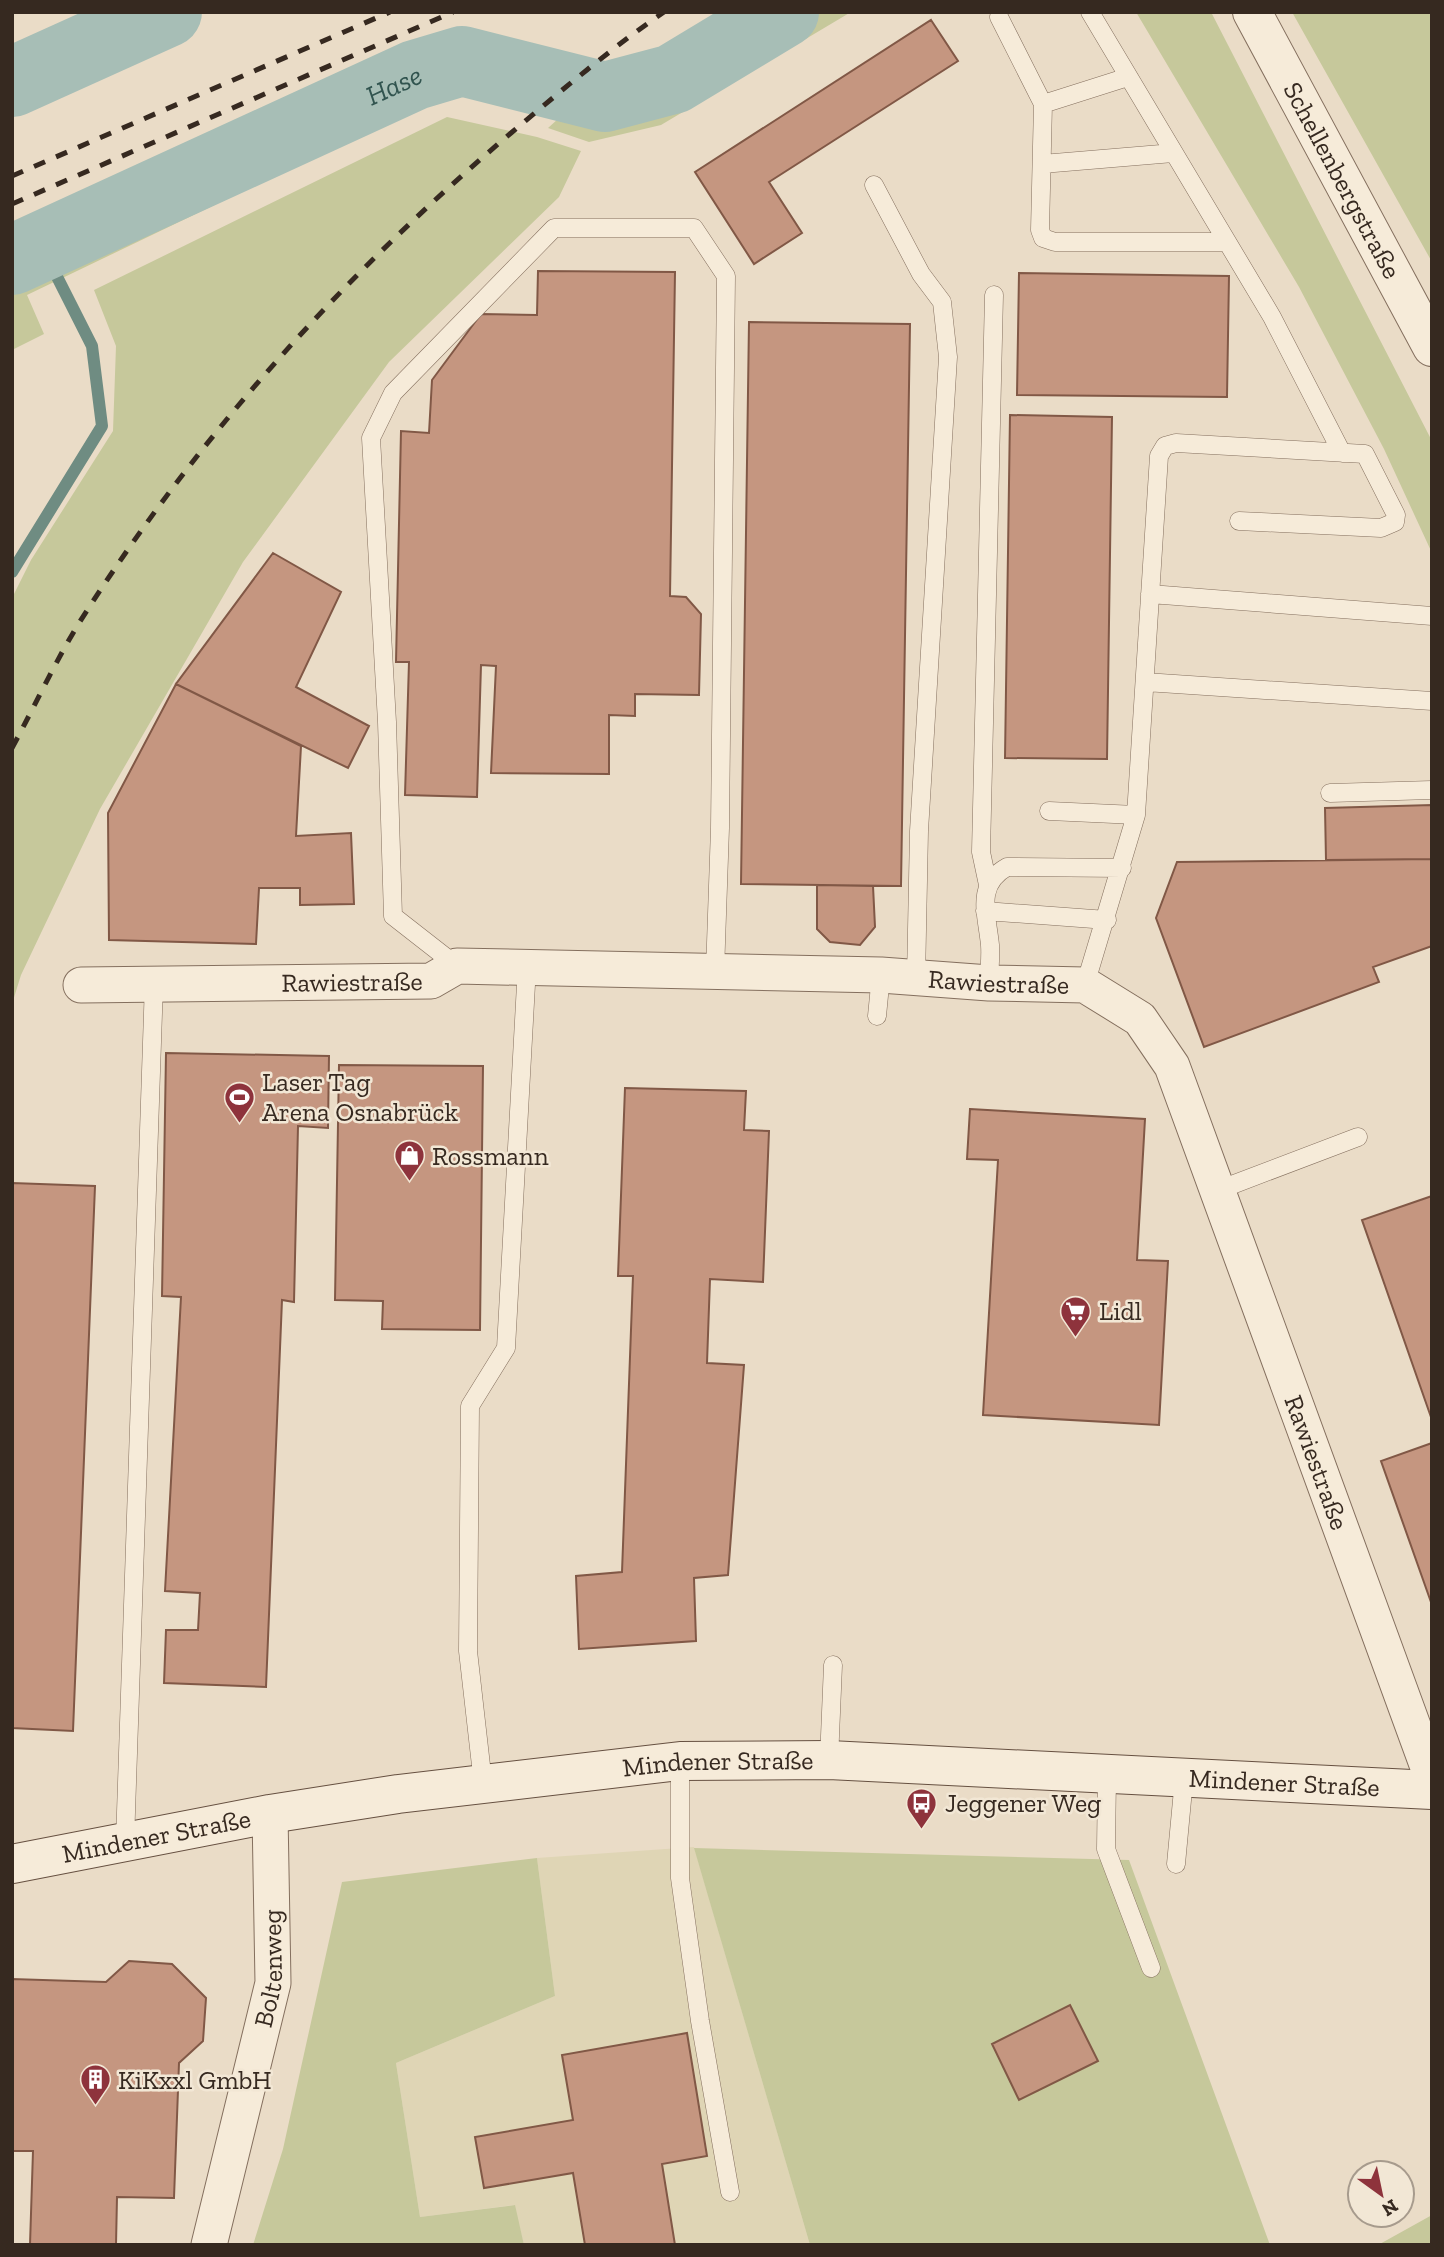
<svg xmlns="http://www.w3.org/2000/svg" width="1444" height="2257" viewBox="0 0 1444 2257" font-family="'Zilla Slab',serif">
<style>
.farmland{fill:#dfd5b5}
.green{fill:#c6c89b}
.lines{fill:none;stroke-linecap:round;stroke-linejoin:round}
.stream{stroke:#6f8c82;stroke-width:12}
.river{stroke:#a7beb6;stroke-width:70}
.building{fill:#c59680;stroke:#815846;stroke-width:2}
.service-casing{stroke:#846f5e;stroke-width:19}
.minor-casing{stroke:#846f5e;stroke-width:37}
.tertiary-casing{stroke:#846f5e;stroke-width:40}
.secondary-casing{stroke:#665041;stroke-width:40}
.service{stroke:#f6ebd9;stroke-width:18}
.minor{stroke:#f6ebd9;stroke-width:35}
.tertiary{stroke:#f6ebd9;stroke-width:38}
.secondary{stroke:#f6ebd9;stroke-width:38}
.rail{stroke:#362920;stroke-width:5;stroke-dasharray:12 12;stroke-linecap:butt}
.labels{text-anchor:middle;stroke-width:5;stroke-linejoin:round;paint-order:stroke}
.street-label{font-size:26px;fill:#362920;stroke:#f2e7d5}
.poi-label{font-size:26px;fill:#362920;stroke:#f2e7d5;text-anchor:start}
.water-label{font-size:28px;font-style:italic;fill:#31544f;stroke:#f2e7d5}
</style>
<rect width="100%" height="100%" fill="#eadcc7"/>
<!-- farmland -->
<path class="farmland" d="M694 1847 810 2245H524L514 2205 420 2217 396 2063 555 1996 537 1858Z"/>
<!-- green -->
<path class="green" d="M784 12H851L661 125 589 142 548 128 588 92C647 107 734 42 784 12Z
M1136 12H1211L1432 441V553L1384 449 1299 287Z
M1292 12H1432V262Z
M466 27 510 63 27 295 44 334 12 350V238L276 118Z
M447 117 537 137 581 151 559 197 389 362 243 562 100 809 21 975 12 1004V598L31 560 113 431 116 346 94 290Z
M694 1848 1129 1860 1270 2245H810Z
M537 1858 555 1996 396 2063 420 2217 515 2205 524 2245H253L283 2149 342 1882Z
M1432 2215V2245H1378Z"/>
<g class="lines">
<!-- stream -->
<path class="stream" d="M12 572 102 426 92 346 42 247"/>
<!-- river -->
<g class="river">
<path d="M12 82 167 12"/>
<path id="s1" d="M12 260 415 75 462 61 605 97 673 79 784 12"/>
</g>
</g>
<!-- building -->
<path class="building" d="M931 20 958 61 769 182 802 233 754 264 695 172Z
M538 271 675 272 670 596 686 597 701 614 699 695 635 694V716L609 715V774L491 773 496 666 481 665 477 797 405 795 409 662H396L401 431 429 433 432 380 481 314 537 315Z
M1019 273 1229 276 1227 397 1017 395Z
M749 322 910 324 901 886 741 884Z
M1010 415 1112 417 1107 759 1005 758Z
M273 553 341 592 296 687 369 726 348 768 176 684Z
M176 684 301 746 296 836 351 833 354 904 300 905V888H259L256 944 109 940 108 813Z
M1432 805V859L1326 860 1325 808Z
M1432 859V946L1373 967 1379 982 1204 1047 1156 918 1177 862Z
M817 885 873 886 875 927 860 945 830 942 817 929Z
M166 1053 329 1056 328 1128 298 1126 294 1302 282 1300 266 1687 164 1683 166 1630H198L200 1593 165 1591 181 1297 162 1296Z
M339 1065 483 1066 480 1330 382 1329 383 1301 335 1300Z
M625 1088 746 1091 744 1130 769 1131 763 1282 710 1279 707 1363 744 1365 728 1575 694 1578 696 1641 579 1649 576 1576 622 1572 633 1276H618Z
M970 1109 1145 1119 1137 1260 1168 1261 1159 1425 983 1415 998 1160 967 1159Z
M12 1183 95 1186 73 1731 12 1728Z
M1432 1196V1420L1362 1220Z
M1432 1443V1605L1381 1461Z
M129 1961 172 1964 206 1998 203 2041 179 2063 174 2198 117 2197 116 2245H30L33 2151H12V1979L106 1982Z
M1070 2005 1098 2061 1019 2100 992 2044Z
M687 2033 707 2156 662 2164 675 2245H585L573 2173 484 2188 475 2137 573 2120 562 2055Z"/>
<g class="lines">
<defs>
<path id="service" d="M1090 12 1272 317 1342 453
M999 17 1043 104 1040 230 1043 238 1055 242H1227
M1043 104 1128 77
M1042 164 1173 153
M874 185 921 274 942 302 948 357 919 831 916 979
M1150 594 1432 616
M1145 682 1432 701
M1330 793 1432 790
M1049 811 1136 815
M988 885 981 852 994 295
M985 911 1107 920
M457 966 393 916 387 722 371 438 393 393 554 228H694L726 276 720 828 715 972
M989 983C989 971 991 958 990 945 987 914 975 885 1007 867L1122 868
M1085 985 1136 815 1159 456 1165 446 1176 443 1365 454 1396 515 1395 522 1381 528 1239 521
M877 1016 881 975
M1216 1191 1358 1137
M829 1760 833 1665
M680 1761V1878L700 2021 730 2192
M1107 1776 1106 1849 1151 1968
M483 1783 468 1651 470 1406 506 1348 527 966
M125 1842 154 983
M1176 1864 1184 1779"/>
<g id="minor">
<path id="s2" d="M81 985 431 981 457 966 881 975 989 983 1085 985 1140 1019 1172 1066 1432 1778"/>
<path id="s3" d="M209 2245 273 1983 270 1814"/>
</g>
<g id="tertiary">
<path id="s4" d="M1252 12 1432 347"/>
</g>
<g id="secondary">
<path id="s5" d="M12 1864 270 1814 398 1794 680 1761 829 1760 1432 1790"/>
</g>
</defs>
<!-- service casing -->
<use href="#service" class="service-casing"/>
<!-- minor casing -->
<use href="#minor" class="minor-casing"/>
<!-- tertiary casing -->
<use href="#tertiary" class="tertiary-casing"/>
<!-- secondary casing -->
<use href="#secondary" class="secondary-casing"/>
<!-- service -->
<use href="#service" class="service"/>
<!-- minor -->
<use href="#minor" class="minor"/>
<!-- tertiary -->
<use href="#tertiary" class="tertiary"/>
<!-- secondary -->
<use href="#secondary" class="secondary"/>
<!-- rail -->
<path class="rail" d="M12 176 390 12
M12 204 453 12
M12 748C37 702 59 653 88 609 204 429 347 272 511 133 561 91 610 49 664 12"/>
</g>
<!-- icons -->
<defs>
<symbol id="stadium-pin" viewBox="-11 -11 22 30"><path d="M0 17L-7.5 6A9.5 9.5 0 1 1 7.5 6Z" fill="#8e333c" stroke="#f2e7d5"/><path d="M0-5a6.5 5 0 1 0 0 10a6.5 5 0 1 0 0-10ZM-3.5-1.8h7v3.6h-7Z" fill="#fff"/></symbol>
<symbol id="shop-pin" viewBox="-11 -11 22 30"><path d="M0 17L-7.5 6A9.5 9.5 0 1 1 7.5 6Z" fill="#8e333c" stroke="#f2e7d5"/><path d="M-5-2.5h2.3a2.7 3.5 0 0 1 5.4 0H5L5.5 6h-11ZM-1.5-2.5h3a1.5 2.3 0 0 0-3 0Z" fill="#fff"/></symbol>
<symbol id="supermarket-pin" viewBox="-11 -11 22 30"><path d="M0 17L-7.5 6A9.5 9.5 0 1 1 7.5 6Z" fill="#8e333c" stroke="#f2e7d5"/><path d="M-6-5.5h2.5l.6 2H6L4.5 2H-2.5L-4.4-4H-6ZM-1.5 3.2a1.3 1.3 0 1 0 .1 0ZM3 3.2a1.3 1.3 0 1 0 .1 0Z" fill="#fff"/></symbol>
<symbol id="bus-pin" viewBox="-11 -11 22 30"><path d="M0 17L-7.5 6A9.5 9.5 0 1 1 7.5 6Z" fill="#8e333c" stroke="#f2e7d5"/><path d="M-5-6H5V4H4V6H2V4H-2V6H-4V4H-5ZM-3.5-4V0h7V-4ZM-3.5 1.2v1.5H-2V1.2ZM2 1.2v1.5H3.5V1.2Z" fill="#fff"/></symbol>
<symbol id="building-pin" viewBox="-11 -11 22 30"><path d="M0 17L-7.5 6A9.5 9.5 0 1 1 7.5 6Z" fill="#8e333c" stroke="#f2e7d5"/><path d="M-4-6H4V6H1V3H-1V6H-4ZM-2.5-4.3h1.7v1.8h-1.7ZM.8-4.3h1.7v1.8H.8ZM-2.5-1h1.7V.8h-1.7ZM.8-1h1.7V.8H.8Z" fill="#fff"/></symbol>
</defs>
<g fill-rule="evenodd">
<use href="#stadium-pin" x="222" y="1080" width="35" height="47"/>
<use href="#shop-pin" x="392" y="1138" width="35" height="47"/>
<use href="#supermarket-pin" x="1058" y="1294" width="35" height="47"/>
<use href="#bus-pin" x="904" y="1786" width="35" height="47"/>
<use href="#building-pin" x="78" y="2062" width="35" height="47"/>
</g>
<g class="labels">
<!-- street labels -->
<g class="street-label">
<text dy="9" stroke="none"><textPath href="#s4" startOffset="191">Schellenbergstraße</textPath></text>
<text dy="9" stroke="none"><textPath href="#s2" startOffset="271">Rawiestraße</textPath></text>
<text dy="9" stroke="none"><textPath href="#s2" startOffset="922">Rawiestraße</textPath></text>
<text dy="9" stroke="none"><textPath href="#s2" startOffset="1552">Rawiestraße</textPath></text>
<text dy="9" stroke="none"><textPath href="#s5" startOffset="714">Mindener Straße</textPath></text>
<text dy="9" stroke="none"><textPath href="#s5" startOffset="1281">Mindener Straße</textPath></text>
<text dy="9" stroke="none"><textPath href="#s5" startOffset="147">Mindener Straße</textPath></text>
<text dy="9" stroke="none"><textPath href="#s3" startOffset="284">Boltenweg</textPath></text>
</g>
<!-- poi labels -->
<g class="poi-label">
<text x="262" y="1091">Laser Tag<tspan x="262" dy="30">Arena Osnabrück</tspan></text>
<text x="432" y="1165">Rossmann</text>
<text x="1099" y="1320">Lidl</text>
<text x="945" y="1812">Jeggener Weg</text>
<text x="118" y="2089">KiKxxl GmbH</text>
</g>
<!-- water labels -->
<g class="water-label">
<text dy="10" stroke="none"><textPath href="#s1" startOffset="420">Hase</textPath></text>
</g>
</g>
<!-- border -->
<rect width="1444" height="2257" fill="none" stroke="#362920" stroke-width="28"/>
<!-- north arrow -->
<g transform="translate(1381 2194) rotate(147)"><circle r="33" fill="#f2e7d5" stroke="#a79b8d" stroke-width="2"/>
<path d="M0-5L12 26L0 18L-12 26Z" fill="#8e333c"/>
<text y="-10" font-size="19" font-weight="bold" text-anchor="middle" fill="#362920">N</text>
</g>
</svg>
